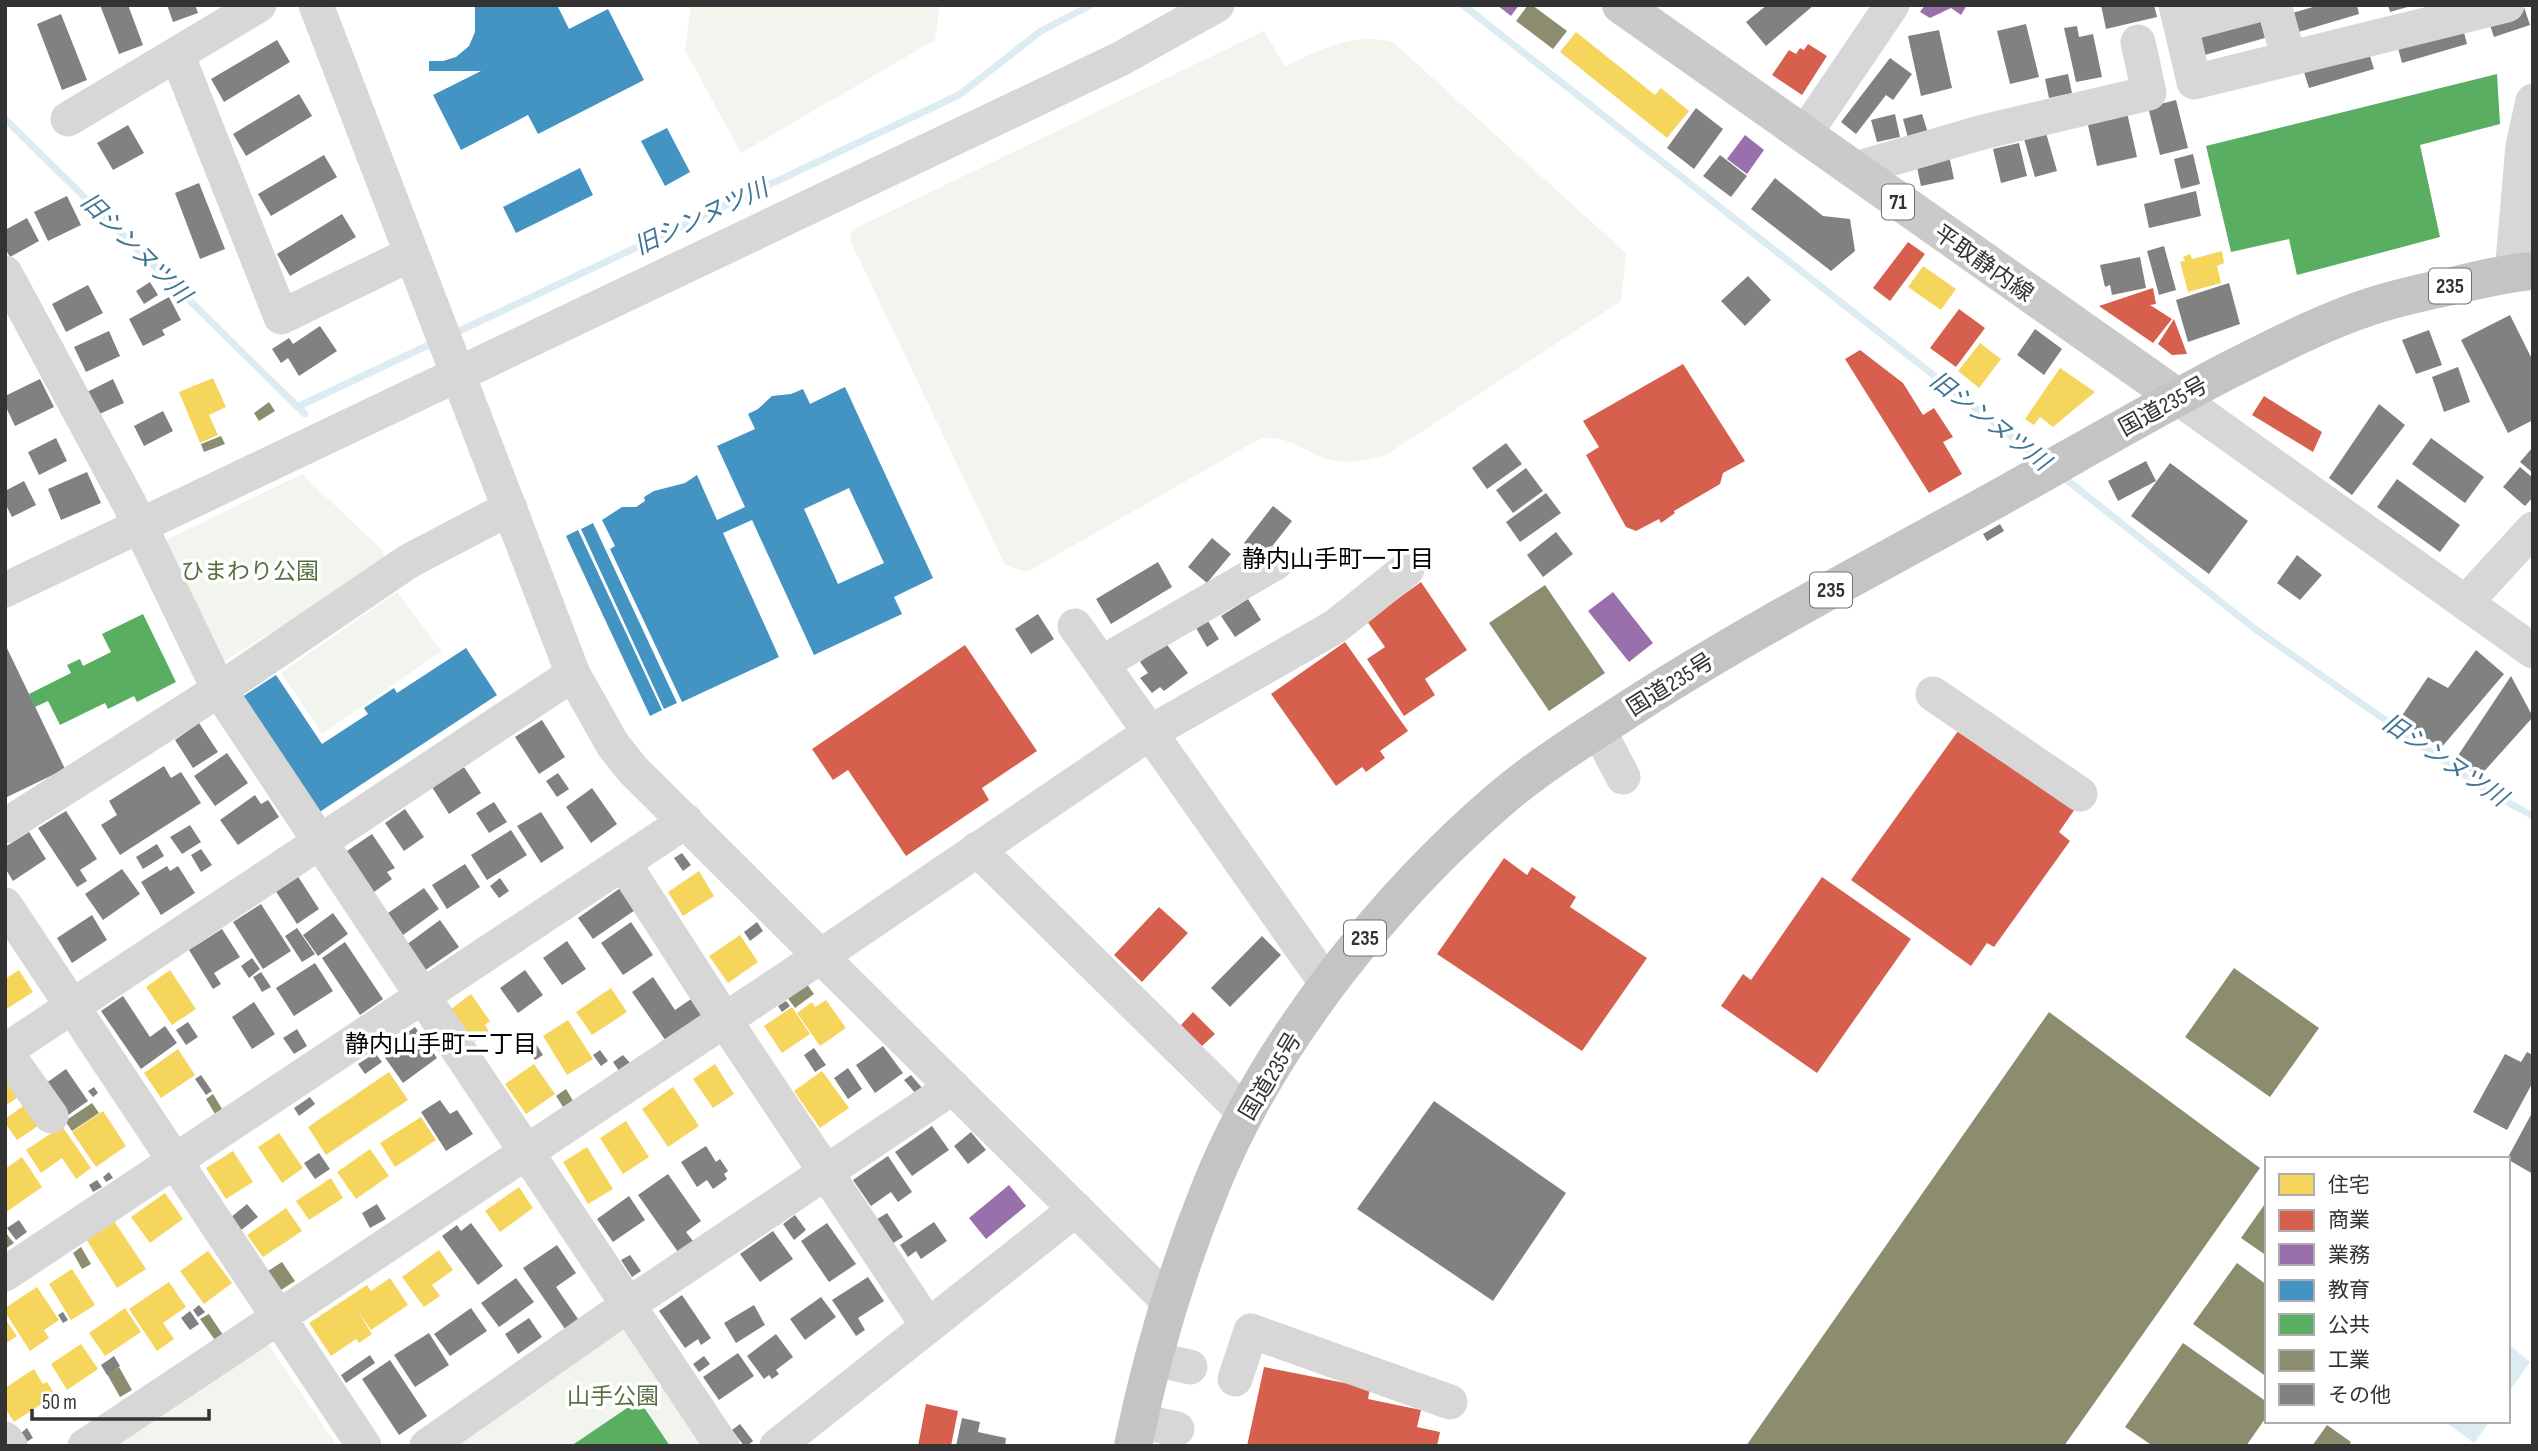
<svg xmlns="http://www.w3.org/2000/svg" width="2538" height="1451" viewBox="0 0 2538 1451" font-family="'Sofia Sans Condensed','Noto Sans JP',sans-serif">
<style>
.green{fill:#f1f5ed}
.water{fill:#ddebf3}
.homes{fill:#f6d55c}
.shops{fill:#d6604d}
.offices{fill:#9970ab}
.schools{fill:#4393c3;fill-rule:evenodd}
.public{fill:#5aae61}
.industry{fill:#8c8c6e}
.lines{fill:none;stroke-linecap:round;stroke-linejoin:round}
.stream{stroke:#ddebf3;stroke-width:7}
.building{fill:#818181}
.minor{stroke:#d7d7d7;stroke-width:35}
.major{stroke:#cacaca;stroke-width:38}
.highway{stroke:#c4c4c4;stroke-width:38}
.labels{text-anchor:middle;stroke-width:7;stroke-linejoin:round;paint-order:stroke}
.shield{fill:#fff;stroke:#707070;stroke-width:2}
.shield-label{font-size:21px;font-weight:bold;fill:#333}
.street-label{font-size:23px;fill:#333;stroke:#fff}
.park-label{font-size:23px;fill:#56703f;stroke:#fff}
.water-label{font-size:24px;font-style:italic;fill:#3f7597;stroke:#fff}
.neighbourhood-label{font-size:24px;fill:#000;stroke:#fff}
</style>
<rect width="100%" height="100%" fill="#fff"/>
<!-- green -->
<path class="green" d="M691 5H940L935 40 741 153 685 50Z
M1264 31 1285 66C1323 50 1350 32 1393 42L1626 253 1621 301 1386 455C1363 461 1341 466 1319 456 1298 447 1285 436 1261 438L1027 572 1005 565 850 240 852 230Z
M302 474 382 550 386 563 224 661 162 542Z
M397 592 442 651 322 734 281 673Z
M626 1327 705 1446H454Z
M268 1344 337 1446H112Z"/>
<!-- water -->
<path class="water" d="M2508 1344 2530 1362 2508 1393Z
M2444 1421H2490L2474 1443Z"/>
<!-- homes -->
<path class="homes" d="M1576 32 1655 95 1661 88 1689 111 1667 138 1560 52Z
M2222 251 2224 263 2217 266 2221 283 2188 292 2180 262 2185 261 2183 257 2190 254 2192 259Z
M1923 266 1956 289 1941 310 1908 287Z
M1980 343 2001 359 1979 388 1958 371Z
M2060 368 2095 392 2053 427 2040 417 2034 425 2025 419Z
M213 378 226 407 209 415 218 435 200 443 179 392Z
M699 871 714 896 683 916 668 892Z
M740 935 758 962 728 983 709 956Z
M19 970 33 992 5 1010V979Z
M170 970 196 1009 172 1025 146 987Z
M611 988 627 1012 592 1035 576 1012Z
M471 994 490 1021 485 1025 489 1031 475 1042 451 1009Z
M826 1000 846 1028 820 1046 797 1013 812 1002 815 1007Z
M792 1007 810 1034 782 1053 764 1026Z
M568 1020 593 1059 567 1075 543 1036Z
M178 1049 195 1075 161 1098 144 1073Z
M534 1064 555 1094 526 1114 505 1084Z
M715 1064 734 1094 713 1108 693 1079Z
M822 1071 849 1108 820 1128 794 1091Z
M389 1072 408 1100 326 1155 308 1127Z
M5 1077 24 1093 5 1106Z
M673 1087 699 1126 668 1147 642 1109Z
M30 1101 44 1122 17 1140 5 1123V1119Z
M103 1111 126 1146 96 1167 72 1132Z
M421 1117 436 1140 395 1167 380 1143Z
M626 1121 649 1157 623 1174 600 1138Z
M62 1126 91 1168 76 1179 62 1158 41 1173 26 1150Z
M279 1133 303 1168 282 1183 258 1147Z
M587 1147 613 1189 588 1204 563 1162Z
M370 1149 389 1176 356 1199 337 1172Z
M233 1151 253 1182 226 1199 206 1168Z
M22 1157 42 1187 5 1213V1169Z
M331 1178 343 1198 309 1220 296 1201Z
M519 1187 533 1208 500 1232 485 1211Z
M165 1193 183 1219 150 1243 131 1217Z
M286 1208 302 1231 263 1257 247 1235Z
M114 1221 146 1269 117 1288 86 1239Z
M439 1250 453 1270 432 1285 440 1296 424 1307 402 1277Z
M208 1251 232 1283 204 1304 180 1271Z
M72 1269 95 1305 71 1320 49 1284Z
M390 1278 408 1305 371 1330 357 1310 372 1334 359 1343 356 1339 331 1356 309 1323 367 1285 371 1291Z
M169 1282 186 1307 163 1323 174 1339 157 1351 129 1309Z
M37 1287 59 1320 44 1330 49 1338 30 1351 5 1312V1308Z
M125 1308 141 1332 105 1356 89 1333Z
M5 1319 17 1336 5 1344Z
M81 1344 98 1369 67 1390 51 1364Z
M34 1369 43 1384 47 1382 55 1395 14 1422 5 1408V1388Z"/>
<!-- shops -->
<path class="shops" d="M1808 44 1827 56 1802 95 1772 75 1789 50 1796 54 1800 48 1804 50Z
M1908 242 1925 254 1890 301 1873 288Z
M2153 288 2156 304 2150 305 2172 319 2153 343 2099 306Z
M1959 309 1985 328 1956 367 1930 348Z
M2174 319 2187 354 2172 355 2158 344Z
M1860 350 1903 383 1923 415 1934 408 1953 437 1943 442 1962 474 1929 493 1845 359Z
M1683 364 1745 461 1723 473 1720 484 1674 511 1675 513 1661 523 1659 519 1636 531 1626 527 1586 455 1599 447 1583 421Z
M2264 396 2322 432 2313 452 2252 415Z
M1421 582 1467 650 1425 679 1435 695 1404 716 1367 659 1385 647 1367 621Z
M1345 642 1408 731 1380 751 1385 758 1366 772 1362 767 1336 786 1271 694Z
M965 645 1037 751 982 788 989 800 906 856 848 770 833 780 812 749Z
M1961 727 2075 809 2059 832 2070 841 1994 947 1987 943 1971 966 1851 880Z
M1504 858 1527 875 1532 867 1576 897 1570 907 1647 958 1582 1051 1437 954Z
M1822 877 1911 939 1817 1073 1721 1006 1743 974 1751 980Z
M1159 907 1188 933 1142 982 1114 955Z
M1193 1012 1215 1034 1202 1046 1181 1025Z
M1264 1367 1370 1388 1368 1399 1421 1410 1417 1427 1440 1432 1437 1446H1247Z
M926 1404 958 1411 951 1446H918Z"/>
<!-- offices -->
<path class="offices" d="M1497 5H1519L1511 16Z
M1925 5H1967L1961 15 1951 8 1930 18 1920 12Z
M1745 135 1764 150 1747 174 1727 159Z
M1613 592 1653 643 1629 662 1588 611Z
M1009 1185 1026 1206 986 1239 969 1218Z"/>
<!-- schools -->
<path class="schools" d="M475 5H557L569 29 608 9 644 80 538 134 528 115 461 150 433 95 481 71H429V61H443L456 57 469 46 475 32Z
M667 128 690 172 665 186 641 141Z
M580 168 593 195 516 233 503 207Z
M845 387 933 578 894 597 902 614 814 655 752 520 723 533 779 657 682 702 610 549 615 546 602 520 622 507H636L645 501 644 497 654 491 685 483 697 475 717 520 745 507 717 446 755 429 748 414 758 409 772 396 791 394 803 389 810 404ZM849 488 884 563 838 584 804 509Z
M593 523 677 703 664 709 581 529Z
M578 530 662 710 650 716 566 536Z
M466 648 497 695 318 813 242 697 276 675 322 744 368 714 364 708 394 688 397 693Z"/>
<!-- public -->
<path class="public" d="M2497 74 2500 124 2420 145 2440 237 2297 275 2289 239 2231 252 2206 146Z
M143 614 176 682 137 702 134 696 108 709 105 703 60 725 48 701 35 707 29 694 71 673 67 665 80 659 83 666 111 652 102 634Z
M639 1400 670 1446H571Z"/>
<!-- industry -->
<path class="industry" d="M1528 5H1532L1567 31 1553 49 1516 21Z
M269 402 275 411 259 421 254 413Z
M221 436 225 444 204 452 201 444Z
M1545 585 1605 673 1549 711 1489 623Z
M2234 968 2319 1028 2270 1097 2185 1037Z
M806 983 814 994 795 1008 787 997Z
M2049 1012 2260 1168 2064 1446H1746Z
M566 1089 575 1104 565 1110 556 1096Z
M213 1094 222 1109 215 1114 206 1099Z
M92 1103 99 1113 72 1131 65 1121Z
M2267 1201V1256L2241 1238Z
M5 1232 14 1243 5 1249Z
M81 1247 91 1264 82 1269 73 1253Z
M282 1262 295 1281 281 1290 268 1271Z
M2237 1263 2267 1285V1377L2193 1324Z
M209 1314 223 1335 215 1340 200 1319Z
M2183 1343 2267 1402V1416L2246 1446H2153L2125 1427Z
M119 1367 132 1390 120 1397 107 1374Z
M2327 1425 2351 1442 2349 1446H2312Z"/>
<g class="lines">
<!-- stream -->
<path class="stream" d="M1463 5 2040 459
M5 119 305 414
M453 334 959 95 1041 31 1091 5
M297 407 435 342
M2063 477 2255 629 2487 791 2533 816"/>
</g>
<!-- building -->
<path class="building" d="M100 5H128L143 45 119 54Z
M167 5H195L198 13 173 22Z
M1767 5H1814L1766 46 1746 22Z
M2101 5H2154L2157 17 2106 29Z
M2320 5H2357L2359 14 2295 33 2289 14Z
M2388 5H2411V6L2390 12Z
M2524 7 2530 25 2494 37 2488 19Z
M61 14 87 80 62 90 37 24Z
M2260 19 2265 38 2201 56 2195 37Z
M2026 24 2039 77 2010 84 1997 31Z
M2462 25 2467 44 2402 63 2397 44Z
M2077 26 2079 37 2093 34 2102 77 2076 82 2064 28Z
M1939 30 1952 88 1921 96 1908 36Z
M277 40 290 62 224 102 211 79Z
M2368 50 2374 69 2309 88 2303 69Z
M1890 58 1912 74 1893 100 1886 95 1856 134 1841 122Z
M2068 74 2072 93 2049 98 2045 79Z
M299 94 312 116 246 156 233 134Z
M2176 100 2188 148 2160 155 2148 107Z
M1696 108 1723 129 1694 169 1667 148Z
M2126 108 2137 157 2097 166 2086 116Z
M1895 114 1900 137 1877 142 1871 120Z
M1922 114 1928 133 1908 138 1903 119Z
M128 125 144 153 113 170 97 143Z
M2046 133 2057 171 2035 177 2024 139Z
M2019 143 2027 176 2001 183 1993 149Z
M1948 151 1954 179 1921 186 1915 158Z
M2193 154 2200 184 2181 189 2174 159Z
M324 155 337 177 271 216 258 194Z
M1720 155 1747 176 1731 197 1703 176Z
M1775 178 1823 216 1850 219 1855 251 1831 271 1751 209Z
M199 183 225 249 200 259 175 193Z
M2196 191 2201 216 2149 228 2144 204Z
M67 196 81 225 48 241 34 212Z
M342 214 356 237 290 276 277 254Z
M27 218 39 241 10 257 5 248V230Z
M2164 246 2176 290 2159 295 2147 251Z
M2140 257 2146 288 2112 295 2110 285 2105 287 2100 265Z
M1748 276 1771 300 1745 326 1721 301Z
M150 282 158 295 144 304 136 291Z
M2229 283 2240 324 2188 342 2176 300Z
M88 285 103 313 66 332 52 304Z
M169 297 181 320 162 330 165 335 143 346 129 319Z
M2510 315 2533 361V420L2508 433 2461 340Z
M320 326 337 351 299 376 288 358 281 363 272 349 289 338 293 344Z
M2035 329 2062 349 2044 375 2017 355Z
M2429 330 2442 365 2416 374 2402 340Z
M109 331 120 356 86 372 74 347Z
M2458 367 2470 402 2444 412 2432 377Z
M40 379 54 407 15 426 5 405V396Z
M113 379 124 403 95 416 85 393Z
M2379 404 2405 425 2352 495 2329 478Z
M163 411 173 431 144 446 134 426Z
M56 438 67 461 39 475 28 452Z
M2431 438 2484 477 2465 503 2412 464Z
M1506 443 1522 464 1487 489 1472 468Z
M2533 447V473L2520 462Z
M2146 461 2156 481 2118 501 2108 481Z
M2170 463 2248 521 2209 574 2131 516Z
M2520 467 2533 478V497L2525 506 2503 487Z
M1526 468 1543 491 1513 513 1496 490Z
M87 472 101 503 61 520 48 489Z
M2397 479 2460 525 2440 552 2377 507Z
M24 481 36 505 12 517 5 503V491Z
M1546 493 1561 513 1520 542 1506 522Z
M1273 506 1292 521 1263 558 1244 543Z
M2000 524 2004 531 1987 541 1983 534Z
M1556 532 1573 554 1543 577 1527 555Z
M1212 538 1231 554 1207 583 1188 567Z
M2297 555 2322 575 2300 600 2277 583Z
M1158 562 1172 587 1111 624 1096 599Z
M1248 599 1261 620 1235 637 1221 616Z
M1038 614 1054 639 1031 654 1015 629Z
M1208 621 1219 639 1207 647 1196 628Z
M1165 642 1188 673 1164 691 1160 687 1152 693 1140 678 1148 673 1140 662Z
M5 644 65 769 5 798Z
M2476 650 2504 674 2441 748 2399 720 2428 677 2448 688Z
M2511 676 2533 717 2479 777 2455 760Z
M542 720 565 757 539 774 515 737Z
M199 723 218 752 193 768 175 740Z
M227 753 248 783 215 806 194 776Z
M462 764 481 793 449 814 430 784Z
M164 766 171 778 181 772 201 803 120 855 101 825 117 815 109 801Z
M558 773 569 789 557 797 546 781Z
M592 788 617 824 591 843 566 807Z
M255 795 261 804 268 800 279 817 238 845 220 820Z
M494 802 507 822 489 833 476 813Z
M405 809 424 837 404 851 385 823Z
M66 811 97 859 80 870 87 881 77 887 38 828Z
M541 812 564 848 541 863 517 826Z
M190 825 201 842 182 854 170 837Z
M511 830 527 855 487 880 471 855Z
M29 832 46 859 13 881 5 868V847Z
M372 834 395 868 387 872 392 879 374 892 347 851Z
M157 844 164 856 143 869 136 857Z
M201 849 212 865 201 872 191 855Z
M682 853 691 865 683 871 674 858Z
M465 864 480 887 447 909 432 885Z
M167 866 170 871 178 866 195 893 161 915 141 882Z
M122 869 140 894 103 920 85 894Z
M297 875 319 909 297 924 275 890Z
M500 878 509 891 499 898 490 886Z
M623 886 638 908 593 939 578 918Z
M424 888 439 909 403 935 388 913Z
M261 904 291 951 263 969 233 922Z
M333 913 348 934 318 956 303 935Z
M92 915 107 940 72 963 57 938Z
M440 920 459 947 424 971 406 945Z
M631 922 653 955 623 975 601 943Z
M757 922 763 931 750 941 744 932Z
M297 928 315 954 302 962 285 936Z
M222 929 240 957 214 973 221 984 213 989 189 950Z
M1262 936 1281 955 1230 1007 1211 988Z
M567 941 586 969 562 985 543 958Z
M345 942 383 999 360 1015 322 958Z
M252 958 260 969 249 978 241 966Z
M315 963 333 991 294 1016 276 988Z
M525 970 543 995 518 1013 500 988Z
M261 972 271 987 262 992 253 977Z
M653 977 675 1010 694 997 707 1016 668 1044 632 992Z
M123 996 150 1037 165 1026 177 1043 141 1069 101 1011Z
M786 1001 790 1006 782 1012 778 1006Z
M254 1002 275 1034 252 1049 232 1017Z
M188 1022 198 1037 186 1045 176 1030Z
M415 1027 437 1058 403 1083 381 1052Z
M297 1029 307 1046 294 1054 283 1038Z
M536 1044 543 1055 535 1060 528 1048Z
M883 1046 903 1073 875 1093 856 1065Z
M814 1048 826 1065 815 1072 804 1055Z
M600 1050 608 1061 601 1066 593 1055Z
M2527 1052 2533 1055V1082L2507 1130 2473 1112 2505 1054 2521 1062Z
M375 1053 382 1062 365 1074 358 1064Z
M623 1055 630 1063 619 1071 613 1062Z
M848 1068 862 1089 848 1099 834 1078Z
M66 1069 88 1101 64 1118 42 1086Z
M201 1075 212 1091 206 1095 195 1079Z
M911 1075 923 1089 916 1094 904 1080Z
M94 1087 98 1093 93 1097 88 1091Z
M310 1097 315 1104 299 1116 294 1108Z
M440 1100 450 1114 457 1110 473 1134 446 1151 421 1112Z
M1434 1101 1566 1193 1493 1301 1357 1209Z
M2533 1111V1174L2507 1159Z
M932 1126 949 1150 912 1176 895 1152Z
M971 1132 986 1150 968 1164 954 1146Z
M706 1146 716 1162 720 1159 728 1171 724 1174 727 1179 713 1189 707 1180 697 1187 681 1162Z
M319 1153 330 1169 315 1179 304 1163Z
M888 1156 912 1192 898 1202 891 1192 871 1206 853 1180Z
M109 1172 113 1178 106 1182 103 1177Z
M668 1174 701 1221 686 1232 693 1241 678 1252 638 1195Z
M97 1180 102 1187 93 1192 89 1185Z
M629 1196 645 1220 613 1242 597 1219Z
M247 1204 258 1217 240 1231 230 1218Z
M377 1204 386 1219 370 1228 362 1213Z
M887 1213 903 1237 890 1245 874 1221Z
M795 1215 806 1230 794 1240 783 1224Z
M19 1220 27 1232 16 1240 7 1228Z
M934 1222 947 1241 921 1259 916 1251 908 1257 900 1245Z
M471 1223 503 1266 478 1285 442 1236 457 1225 461 1231Z
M827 1223 856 1264 829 1282 801 1241Z
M773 1231 793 1259 760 1282 740 1254Z
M557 1245 576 1273 556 1287 578 1319 565 1329 523 1268Z
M630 1255 641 1271 632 1277 621 1260Z
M868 1277 884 1301 858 1318 865 1330 856 1336 832 1300Z
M516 1278 534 1302 499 1327 481 1303Z
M682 1295 711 1338 701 1345 698 1339 685 1348 659 1311Z
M821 1297 836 1317 805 1340 790 1319Z
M199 1305 205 1312 198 1317 193 1310Z
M754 1305 765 1325 736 1343 724 1323Z
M471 1308 487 1331 450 1356 434 1334Z
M190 1311 199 1324 190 1330 181 1318Z
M63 1312 68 1320 63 1323 58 1315Z
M529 1318 542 1337 518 1354 505 1334Z
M429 1333 449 1365 415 1387 394 1355Z
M776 1334 793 1357 776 1370 779 1374 772 1379 769 1375 764 1379 747 1356Z
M738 1353 754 1376 719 1400 703 1377Z
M370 1355 375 1363 346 1383 341 1375Z
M114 1356 120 1366 107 1375 101 1365Z
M704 1356 710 1364 699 1372 693 1364Z
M390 1360 427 1416 399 1435 362 1379Z
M962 1418 980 1422 978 1432 1006 1438 1005 1446H956Z
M740 1424 753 1441 747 1446H744L732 1430Z
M27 1428 33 1438 26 1442 21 1433Z"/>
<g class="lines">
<!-- minor -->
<path class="minor" d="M316 5 573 674 613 745 633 770 1169 1302
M2176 5 2194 82 2507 5
M2274 5 2289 59
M2181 25 2257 5
M177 54 281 317 411 254
M68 119 259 5
M1804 135 1892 5
M1852 170 1983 132 2149 93 2138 42
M5 273 129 503 219 690 722 1446
M2512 273 2523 146 2533 101
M2177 397 2533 651
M5 590 1120 59 1217 5
M2466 602 2533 529
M1075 626 1327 984
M1102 663 1275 563
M1933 694 2080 794
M1598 729 1623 777
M5 826 219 690 409 561 510 508
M977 849 1246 1114
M624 864 733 1033 928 1326
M5 905 364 1446
M5 1051 573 674
M5 1051 51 1116
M5 1274 686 821
M1154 1359 1190 1367
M1235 1379 1251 1331 1450 1402
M1138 1421 1177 1429
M5 1439 10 1446
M85 1446 821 956 1151 732 1336 626 1407 569
M427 1446 628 1305 953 1087
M777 1446 1076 1209"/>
<!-- major -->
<path class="major" d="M1621 5 2177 397"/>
<!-- highway -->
<path class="highway" d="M1133 1446C1151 1357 1177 1270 1211 1186 1269 1042 1387 895 1505 795 1545 762 1589 735 1632 707 1754 628 1884 562 2011 491 2084 450 2156 408 2231 369 2277 346 2323 322 2372 306 2400 297 2428 291 2457 285 2482 279 2507 273 2533 271"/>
</g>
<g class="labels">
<!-- shield labels -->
<g class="shield">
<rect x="1882" y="184.5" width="32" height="35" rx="5"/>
<rect x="2429" y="268.5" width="42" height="35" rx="5"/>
<rect x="1810" y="572.5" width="42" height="35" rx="5"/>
<rect x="1344" y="920.5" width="42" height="35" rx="5"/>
</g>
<g class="shield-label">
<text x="1898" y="209">71</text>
<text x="2450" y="293">235</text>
<text x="1831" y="597">235</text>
<text x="1365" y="945">235</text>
</g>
<!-- street labels -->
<g class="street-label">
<text transform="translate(1984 263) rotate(35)" y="8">平取静内線</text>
<text transform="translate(2163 406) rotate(-29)" y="8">国道235号</text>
<text transform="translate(1670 684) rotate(-32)" y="8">国道235号</text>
<text transform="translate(1270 1076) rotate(-59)" y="8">国道235号</text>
</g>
<!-- park labels -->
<g class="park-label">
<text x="250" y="579">ひまわり公園</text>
<text x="613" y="1404">山手公園</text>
</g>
<!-- water labels -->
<g class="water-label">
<text transform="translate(701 217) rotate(-25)" y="8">旧シンヌツ川</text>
<text transform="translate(136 248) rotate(45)" y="8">旧シンヌツ川</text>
<text transform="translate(1990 421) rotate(38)" y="8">旧シンヌツ川</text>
<text transform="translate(2445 760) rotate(34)" y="8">旧シンヌツ川</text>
</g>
<!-- neighbourhood labels -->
<g class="neighbourhood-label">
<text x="1338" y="567">静内山手町一丁目</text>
<text x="441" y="1052">静内山手町二丁目</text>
</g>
</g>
<!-- border -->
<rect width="2538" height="1451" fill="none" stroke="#333333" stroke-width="14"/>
<!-- legend -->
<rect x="2265" y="1157" width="245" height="266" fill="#ffffff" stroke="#adadad" stroke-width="2"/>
<rect x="2279" y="1174" width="35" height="21" fill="#f6d55c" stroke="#adadad" stroke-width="2"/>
<text x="2328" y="1192" font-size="21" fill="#333333">住宅</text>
<rect x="2279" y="1210" width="35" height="21" fill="#d6604d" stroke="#adadad" stroke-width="2"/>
<text x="2328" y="1227" font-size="21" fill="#333333">商業</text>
<rect x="2279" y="1244" width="35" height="21" fill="#9970ab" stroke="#adadad" stroke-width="2"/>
<text x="2328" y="1262" font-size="21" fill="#333333">業務</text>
<rect x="2279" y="1280" width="35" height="21" fill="#4393c3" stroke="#adadad" stroke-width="2"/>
<text x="2328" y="1297" font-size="21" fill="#333333">教育</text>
<rect x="2279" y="1314" width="35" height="21" fill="#5aae61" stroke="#adadad" stroke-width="2"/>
<text x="2328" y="1332" font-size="21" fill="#333333">公共</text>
<rect x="2279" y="1350" width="35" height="21" fill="#8c8c6e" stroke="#adadad" stroke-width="2"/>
<text x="2328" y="1367" font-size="21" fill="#333333">工業</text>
<rect x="2279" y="1384" width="35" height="21" fill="#818181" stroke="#adadad" stroke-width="2"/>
<text x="2328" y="1402" font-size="21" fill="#333333">その他</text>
<!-- scale -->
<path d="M32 1409v10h177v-10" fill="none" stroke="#333333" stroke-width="3.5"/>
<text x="42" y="1409" font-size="21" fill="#333333" stroke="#ffffff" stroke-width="5" paint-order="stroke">50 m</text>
</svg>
